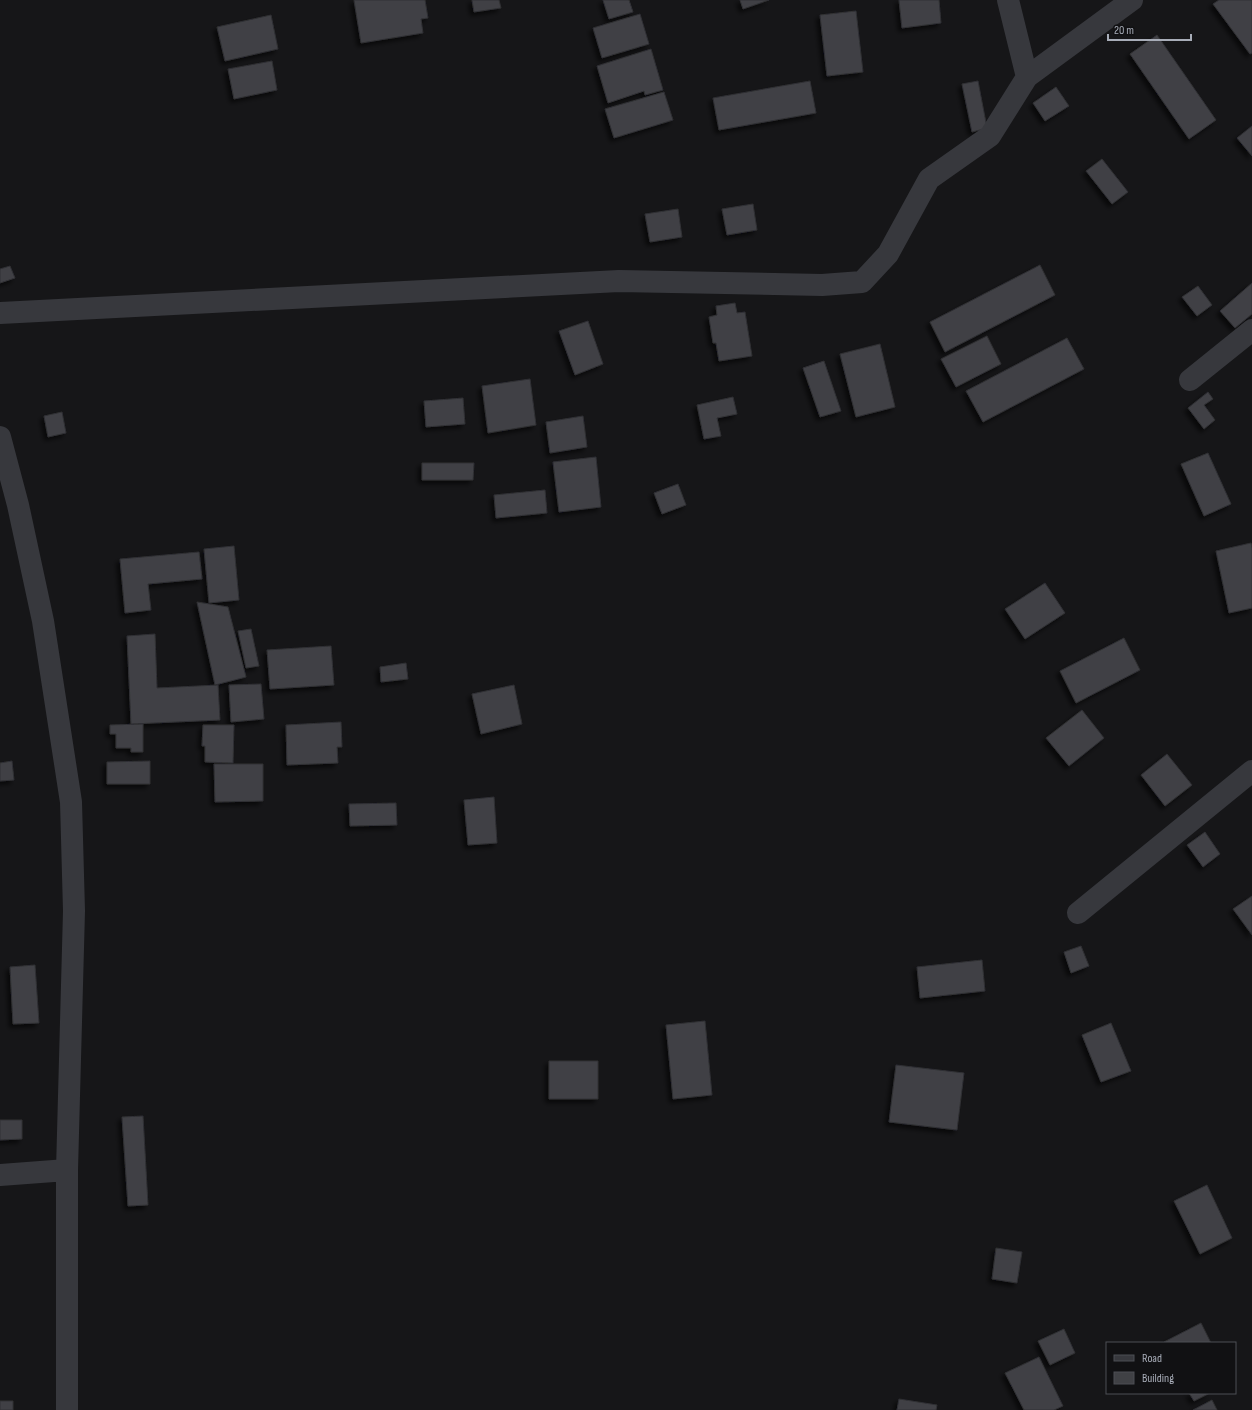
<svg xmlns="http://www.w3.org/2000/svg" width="1252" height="1410" viewBox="0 0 1252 1410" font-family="'Sofia Sans Condensed',sans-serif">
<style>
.building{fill:#404145;stroke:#303034;filter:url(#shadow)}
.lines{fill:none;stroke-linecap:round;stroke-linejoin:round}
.street{stroke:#37383d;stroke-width:22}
</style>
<defs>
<filter id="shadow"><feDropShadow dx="-3.5" dy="3.5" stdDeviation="2" flood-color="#0009"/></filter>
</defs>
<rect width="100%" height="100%" fill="#161618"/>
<!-- building -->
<path class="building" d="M354 0H425L428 18 421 19 423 33 361 43Z
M472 0H499L501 8 474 12Z
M603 0H629L633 12 609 19Z
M740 0H769L743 9Z
M899 0H939L941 23 902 28Z
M1219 0H1252V53L1250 54 1213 4Z
M856 11 863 72 827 76 820 15Z
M640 14 649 44 602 58 593 28Z
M271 15 278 49 225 61 217 27Z
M1157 35 1216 120 1189 139 1130 54Z
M651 49 663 90 645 95 644 91 608 103 597 66Z
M272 61 277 90 234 99 228 69Z
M810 81 816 113 719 130 713 98Z
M978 81 987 128 972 132 962 84Z
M1056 87 1069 106 1045 121 1033 103Z
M664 92 673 120 614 138 605 109Z
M1252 126V156L1237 138Z
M1102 159 1128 192 1112 204 1086 171Z
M753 204 757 230 727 235 722 209Z
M678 209 682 237 650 242 645 214Z
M1040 265 1055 295 945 352 930 322Z
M10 266 15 278 0 283V269Z
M1252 283V314L1235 328 1220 311Z
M1198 286 1212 305 1197 316 1182 297Z
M735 303 737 313 745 312 752 356 719 361 716 343H713L709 317 717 315 716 306Z
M588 321 603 364 575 375 559 331Z
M987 336 1001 364 956 387 941 359Z
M1067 338 1084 369 983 422 966 391Z
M880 344 895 407 856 417 840 354Z
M824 361 841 411 820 417 803 368Z
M530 379 536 425 488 433 482 386Z
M1208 392 1213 399 1204 405 1215 420 1204 429 1188 408Z
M733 397 737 414 717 418 721 436 704 439 697 405Z
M463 398 465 424 426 427 424 401Z
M62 412 66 433 48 437 44 416Z
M583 416 587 447 550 453 546 422Z
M1208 453 1231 504 1204 516 1181 464Z
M596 457 601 507 559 512 553 462Z
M422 463H474L473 480H422Z
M678 484 686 505 662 514 654 493Z
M545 490 547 513 496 518 494 495Z
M1251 543 1252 548V608L1229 613 1216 551Z
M234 546 239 600 209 603 204 549Z
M199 552 202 579 148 584 151 610 125 613 120 559Z
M1045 583 1065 613 1025 639 1005 609Z
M197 602 228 607 246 677 215 685Z
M251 629 259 666 246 668 238 631Z
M155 634 157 688 218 685 220 720 131 724 127 636Z
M1124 638 1140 670 1076 703 1060 671Z
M331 646 334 685 270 689 267 650Z
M406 663 408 679 381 682 380 667Z
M261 684 264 719 231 722 229 685Z
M514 685 522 724 481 734 472 694Z
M1082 710 1104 738 1069 766 1046 738Z
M341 722 342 747H337L338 763 287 765 286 725Z
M143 724V752H131V748H116V734H110V725Z
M203 725H234L233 763 205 762V746H202Z
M1167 754 1192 785 1165 806 1141 775Z
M12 761 14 780 0 781V763Z
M150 761V784H107V762Z
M214 764H263V801L215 802Z
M494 797 497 843 468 845 464 800Z
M396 803 397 825 350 826 349 804Z
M1205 832 1220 854 1203 867 1187 845Z
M1252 896V935L1233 909Z
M1081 946 1089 966 1071 973 1064 952Z
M982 960 985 991 920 998 917 967Z
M35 965 39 1023 13 1024 10 967Z
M705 1021 712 1095 673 1099 666 1025Z
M1111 1023 1131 1071 1101 1082 1082 1035Z
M549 1061H598V1099H549Z
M896 1065 964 1073 957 1130 889 1122Z
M143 1116 148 1205 128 1206 122 1117Z
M0 1120H22V1139L0 1140Z
M1207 1185 1232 1238 1200 1254 1174 1201Z
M996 1248 1022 1252 1017 1283 992 1279Z
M1201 1323 1211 1343H1164V1342Z
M1064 1329 1075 1353 1050 1365 1038 1341Z
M1039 1357 1063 1406 1054 1410H1024L1005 1373Z
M1189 1393H1210L1194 1401Z
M899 1399 937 1405 936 1410H897Z
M1212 1400 1217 1410H1193Z
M0 1401H13V1410H0Z"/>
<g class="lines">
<!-- street -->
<path class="street" d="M1008 0 1027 77
M0 313 619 281 822 285 862 282 888 254 929 179 990 136 1027 77 1132 0
M1190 380 1252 330
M0 437 18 505 43 621 71 802 74 911 67 1170V1410
M1078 913 1252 771
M0 1175 67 1170"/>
</g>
<!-- legend -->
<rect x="1106" y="1342" width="130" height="52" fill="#111113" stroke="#4d4f55"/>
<rect x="1114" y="1355" width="20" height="6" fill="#37383d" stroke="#4d4f55"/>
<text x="1142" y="1362" font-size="12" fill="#a8adb8">Road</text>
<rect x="1114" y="1372" width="20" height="12" fill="#404145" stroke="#4d4f55"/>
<text x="1142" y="1382" font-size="12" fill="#a8adb8">Building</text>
<!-- scale -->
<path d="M1108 34v6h83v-6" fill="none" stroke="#a8adb8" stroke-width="2"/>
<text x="1114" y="34" font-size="12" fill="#a8adb8" stroke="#111113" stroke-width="3" paint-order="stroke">20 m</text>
</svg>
